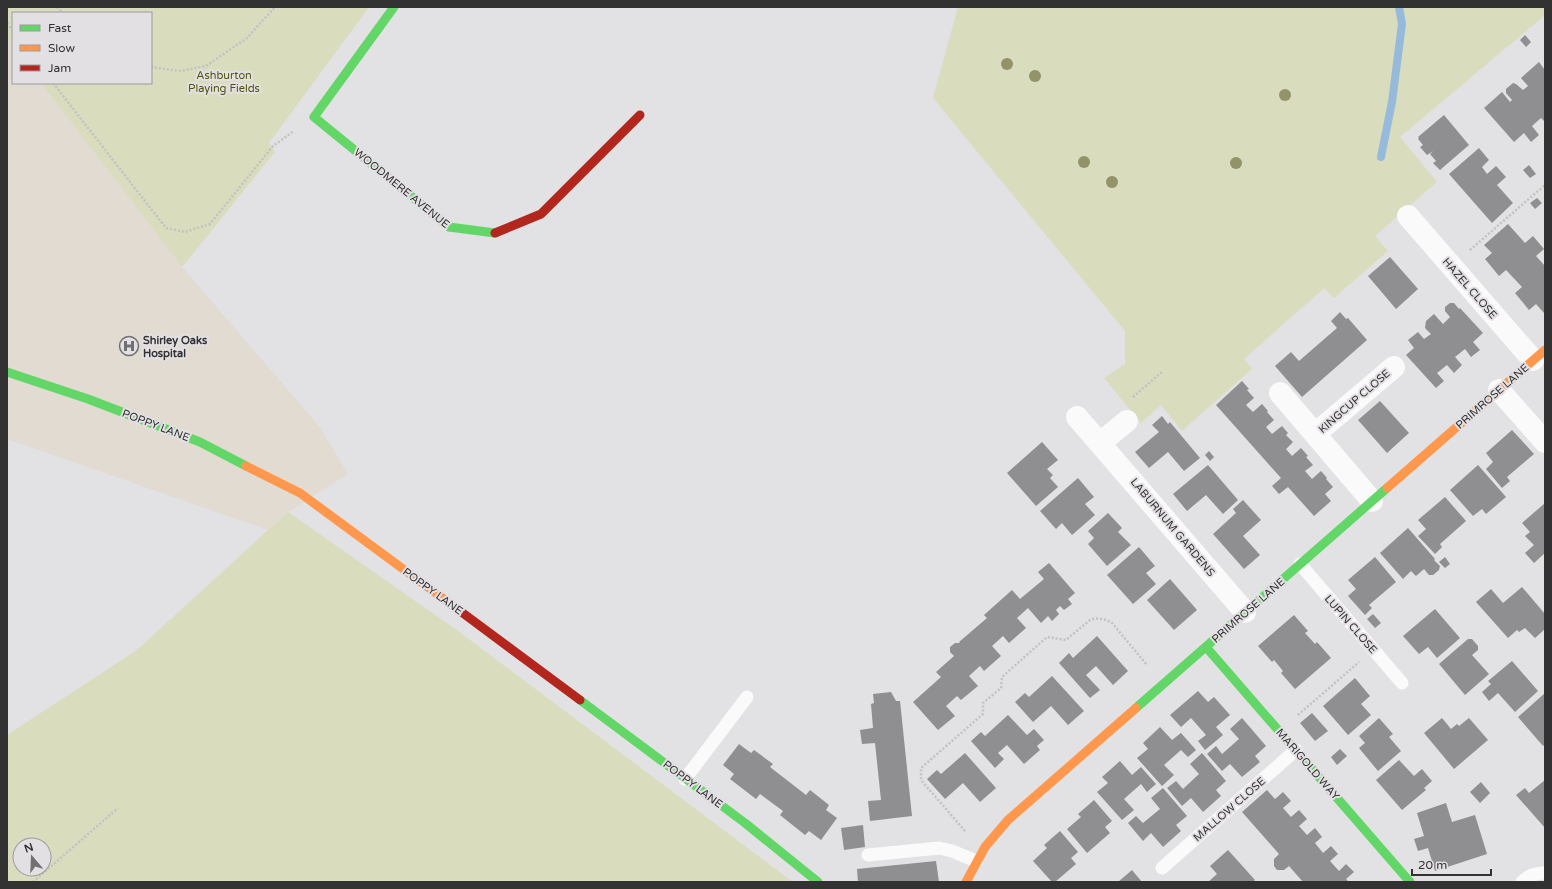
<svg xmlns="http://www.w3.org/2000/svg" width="1552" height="889" viewBox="0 0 1552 889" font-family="'Varela Round',sans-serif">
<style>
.medical{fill:#e1dbd1}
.green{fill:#dadcbe;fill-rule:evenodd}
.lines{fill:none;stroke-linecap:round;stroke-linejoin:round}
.stream{stroke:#96bbda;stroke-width:8}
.building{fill:#8f8e90}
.path{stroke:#c2c2c2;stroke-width:2.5;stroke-dasharray:2 2;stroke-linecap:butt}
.lane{stroke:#fbfafb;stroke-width:13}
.street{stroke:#fbfafb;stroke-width:22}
.fast{stroke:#63d668;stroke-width:9}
.slow{stroke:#ff974d;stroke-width:9}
.jam{stroke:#b3261e;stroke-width:9}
.tree{fill:#93936a}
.labels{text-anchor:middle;stroke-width:4;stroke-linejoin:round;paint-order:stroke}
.park-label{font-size:11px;fill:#525407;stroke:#e3e0e4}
.street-label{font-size:11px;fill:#333233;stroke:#e3e0e4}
.poi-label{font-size:11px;font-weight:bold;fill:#333233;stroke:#e3e0e4;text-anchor:start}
</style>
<rect width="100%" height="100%" fill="#e2e1e3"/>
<!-- medical -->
<path class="medical" d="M7 39 13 46V83H41L182 267 319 426 348 474 288 512 268 530 7 439Z"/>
<!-- green -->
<path class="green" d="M7 7H369L269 143 275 152 182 267 41 83H151V13H13V46L7 38Z
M958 7H1545V15L1400 137 1437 182 1375 236 1388 251 1334 298 1324 288 1244 359 1252 369 1182 431 1161 405 1141 423 1104 378 1125 364V331L933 98Z
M288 512 458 631 793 882H7V735L137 650ZM20 845H44V869H20Z"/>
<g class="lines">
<!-- stream -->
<path class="stream" d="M1381 157 1392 102 1402 24 1399 7"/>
</g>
<!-- building -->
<path class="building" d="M1525 35 1531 42 1526 47 1520 40Z
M1539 62 1545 70V122L1541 118 1532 126 1539 135 1531 142 1524 133 1514 142 1484 108 1502 92 1510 102 1512 100 1506 93V89L1513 83 1516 84 1523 90 1528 86 1521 78Z
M1444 115 1469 145 1440 170 1433 163 1436 161 1430 154 1433 151 1427 155 1420 147 1423 145 1418 139 1419 138 1418 137Z
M1479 148 1489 160 1482 167 1487 174 1496 166 1506 177 1497 185 1513 203 1492 223 1449 174Z
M1529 165 1536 174 1530 178 1523 170Z
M1537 198 1542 203 1535 209 1530 203Z
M1508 224 1525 243 1533 236 1544 249 1536 256 1545 266 1544 313 1536 304 1529 310 1515 293 1522 287 1506 270 1499 276 1485 259 1492 253 1484 245Z
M1390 257 1418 289 1396 309 1368 276Z
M1450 303H1454L1459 309 1460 308 1483 333 1473 342 1480 350 1471 357 1465 349 1455 357 1462 365 1454 373 1447 365 1437 373 1444 381 1436 388 1406 355 1414 348 1408 340 1418 332 1424 339 1431 334 1425 328 1426 321 1434 314 1443 324 1450 317 1445 311V307Z
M1340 312 1346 319 1348 318 1367 340 1302 397 1275 366 1291 352 1299 361 1337 328 1331 321Z
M1242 381 1249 389 1247 390 1254 398 1246 405 1253 412 1262 404 1268 411 1267 412 1274 420 1266 427 1272 434 1282 426 1288 433 1286 435 1293 442 1286 449 1292 456 1301 448 1308 456 1306 457 1313 465 1305 471 1312 479 1321 471 1327 478 1326 479 1333 487 1325 494 1331 501 1314 516 1288 487 1279 494 1272 486 1281 478 1216 405Z
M1380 401 1409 433 1387 453 1358 420Z
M1162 416 1168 424 1170 422 1200 458 1184 471 1168 452 1149 468 1135 452 1159 432 1152 425Z
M1512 430 1534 454 1507 477 1510 481 1502 488 1486 469 1493 462 1486 453Z
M1042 442 1058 460 1047 469 1053 475 1050 478 1058 487 1036 506 1007 473Z
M1209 451 1214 457 1210 461 1205 455Z
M1208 465 1238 500 1223 514 1206 495 1187 511 1173 494Z
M1478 465 1506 497 1486 514 1482 509 1473 516 1450 490Z
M1078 478 1094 497 1085 504 1095 515 1072 535 1062 523 1056 529 1040 511Z
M1445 497 1466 521 1440 544 1442 547 1435 554 1418 536 1426 529 1418 520Z
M1243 500 1261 520 1243 536 1260 555 1244 569 1213 534 1236 513 1233 509Z
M1545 503V553L1534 563 1525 553 1534 545 1525 536 1530 532 1522 523Z
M1108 513 1122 528 1118 532 1131 545 1107 566 1088 544 1094 538 1088 531Z
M1408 528 1435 559 1434 560 1440 566 1439 570 1433 575H1429L1424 569 1416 576 1411 571 1403 579 1380 553Z
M1139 547 1155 566 1146 573 1156 584 1133 604 1107 575Z
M1375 557 1396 582 1369 605 1372 608 1365 615 1348 596 1356 589 1348 580Z
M1445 557 1450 564 1445 568 1439 562Z
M1049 563 1075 593 1068 599 1072 604 1064 610 1060 606 1056 610 1059 614 1052 621 1048 616 1041 623 1028 608 1017 618 1026 628 1009 643 1003 636 992 646 1001 656 984 671 980 666 969 676 978 686 961 700 957 696 946 706 955 716 938 730 913 702 941 677 936 672 954 656 950 652V647L955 643H960L959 642 987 618 984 615 1012 590 1020 599 1044 579 1038 572Z
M1170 579 1197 610 1174 630 1147 600Z
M1522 587 1545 614V629L1535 638 1525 628 1519 632 1517 630 1508 638 1476 602 1491 589 1503 603Z
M1435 609 1460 638 1437 658 1428 647 1419 654 1403 636Z
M1373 614 1381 623 1375 628 1367 619Z
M1294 615 1308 631 1305 633 1315 644 1317 642 1331 658 1295 689 1281 673 1283 671 1274 660 1272 662 1258 646Z
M1097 636 1128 671 1113 685 1096 666 1086 675 1100 690 1090 698 1059 663 1069 653 1073 658Z
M1468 639H1472L1478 646V650L1472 655 1489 674 1465 695 1439 664Z
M1512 661 1538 691 1515 712 1498 693 1489 701 1482 692 1491 684 1488 681Z
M1052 676 1084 711 1068 725 1051 706 1033 722 1015 702 1025 693 1029 697Z
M1355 678 1370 696 1361 704 1371 715 1348 735 1323 706Z
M1198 691 1208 702 1214 697 1230 715 1216 727 1223 735 1205 750 1198 741 1206 735 1191 718 1181 727 1170 715Z
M891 692 896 701H900L912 816 870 821 868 801 881 800 875 743 862 744 860 730 873 728 871 704 874 703 873 694Z
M1545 693V744L1543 746 1518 717Z
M1312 713 1328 731 1315 741 1300 723Z
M1008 715 1027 735 1034 729 1044 740 1037 746 1040 750 1024 764 1007 745 998 753 1004 759 995 768 971 741 981 732 985 736Z
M1242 718 1266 746 1255 756 1260 762 1242 777 1230 764 1222 771 1207 754 1216 746 1222 754 1239 739 1230 729Z
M1379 718 1393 734 1389 737 1401 751 1378 771 1359 748 1365 743 1359 736Z
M1442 718 1451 729 1457 724 1459 726 1469 718 1488 740 1454 769 1424 733Z
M1160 727 1172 740 1181 733 1196 750 1188 757 1181 750 1164 765 1174 775 1162 786 1137 758 1148 749 1143 743Z
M739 744 751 753 754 750 773 764 770 767 806 795 810 790 829 805 826 810 837 818 821 840 809 831 805 835 780 815 783 811 760 794 756 799 730 779 734 774 723 765Z
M1340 749 1347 756 1337 765 1331 757Z
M965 753 996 788 980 802 963 783 945 799 927 779 937 770 941 774Z
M1202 753 1226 781 1216 790 1221 796 1203 812 1191 798 1182 806 1167 788 1176 781 1183 789 1199 774 1190 764Z
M1399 760 1414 776 1422 769 1432 781 1424 788 1426 790 1402 810 1376 780Z
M1120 761 1132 775 1141 767 1156 784 1147 792 1141 784 1124 799 1134 810 1122 820 1097 792 1108 783 1102 777Z
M1545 780V828L1516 795 1525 788 1529 793Z
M1481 782 1490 793 1480 803 1470 792Z
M1163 788 1187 816 1176 825 1181 831 1163 847 1151 833 1143 841 1128 823 1136 816 1143 823 1160 809 1151 798Z
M1267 790 1275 799 1283 792 1291 801 1283 808 1291 817 1299 810 1307 819 1299 826 1307 835 1315 828 1322 837 1315 843 1323 853 1331 846 1338 854 1330 861 1339 871 1346 864 1354 872 1346 879 1349 882H1303L1289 866 1284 870H1277L1274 866V859L1279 854 1242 812Z
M1094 800 1112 821 1105 827 1110 833 1087 853 1067 829 1081 817 1078 814Z
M1446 803 1452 822 1475 815 1487 854 1435 871 1428 848 1418 851 1414 839 1424 836 1417 813Z
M863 825 865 847 844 850 841 828Z
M1060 831 1078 852 1071 858 1076 864 1055 882H1052L1033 861 1047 848 1044 845Z
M1228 850 1255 880 1253 882H1208L1217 874 1210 866Z
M936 861 939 882H858L857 869Z
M1132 870 1142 882H1118Z"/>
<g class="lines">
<!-- path -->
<path class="path" d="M57 7 63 13
M7 23 13 31
M151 67 180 71 206 66 247 38 275 7
M53 83 166 228 185 232 210 224 273 146 294 131
M1470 250 1545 185
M1133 397 1163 371
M1298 715 1359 662
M965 831 921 780V768L983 714V703L1001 688 1002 677 1047 637 1066 640 1090 620C1097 617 1106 619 1112 623L1147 665
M33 882 118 808"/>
<!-- lane -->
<path class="lane" d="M1300 564 1402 683
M685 779 747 697
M868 855 939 848 952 851 976 861
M1162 868 1296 750
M1522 882C1528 875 1536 873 1545 873"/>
<!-- street -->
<path class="street" d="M1408 216 1533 360
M1499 390 1545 442
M1280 393 1372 501
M1077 417 1245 612
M1315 434 1394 367
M1100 443 1127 421"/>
<!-- fast -->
<path class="fast" d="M394 7 314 117 449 227 495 233
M7 372 88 399 200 442 246 466
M1206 647 1410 882
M580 700 745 823 818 882
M1136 708 1387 488"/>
<!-- slow -->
<path class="slow" d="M246 466 300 493 452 605
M1387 488 1545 350
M966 882 985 847 1008 820 1136 708"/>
<!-- jam -->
<path class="jam" d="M495 233 541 214 640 115
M452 605 580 700"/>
</g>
<!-- trees -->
<g class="tree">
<circle cx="1007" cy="64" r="6"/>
<circle cx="1035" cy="76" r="6"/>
<circle cx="1285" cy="95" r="6"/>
<circle cx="1084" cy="162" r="6"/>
<circle cx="1236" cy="163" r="6"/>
<circle cx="1112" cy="182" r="6"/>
</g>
<!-- icons -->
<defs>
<symbol id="hospital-ring" viewBox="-11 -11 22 22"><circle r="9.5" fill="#e3e0e4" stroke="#706f71" stroke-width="1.5"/><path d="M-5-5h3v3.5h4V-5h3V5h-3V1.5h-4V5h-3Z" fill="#706f71"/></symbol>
</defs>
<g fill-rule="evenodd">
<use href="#hospital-ring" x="118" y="335" width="22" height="22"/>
</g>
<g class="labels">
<!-- park labels -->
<g class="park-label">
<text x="224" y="79">Ashburton<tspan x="224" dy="13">Playing Fields</tspan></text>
</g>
<!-- street labels -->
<g class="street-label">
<text transform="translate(402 188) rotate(39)" y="4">WOODMERE AVENUE</text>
<text transform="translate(1470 288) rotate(49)" y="4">HAZEL CLOSE</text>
<text transform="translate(1492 396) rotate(-41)" y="4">PRIMROSE LANE</text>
<text transform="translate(1354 401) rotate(-41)" y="4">KINGCUP CLOSE</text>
<text transform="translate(156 425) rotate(21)" y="4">POPPY LANE</text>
<text transform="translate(1173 527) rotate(50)" y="4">LABURNUM GARDENS</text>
<text transform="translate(433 591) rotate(36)" y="4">POPPY LANE</text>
<text transform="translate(1248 610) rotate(-41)" y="4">PRIMROSE LANE</text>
<text transform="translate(1351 624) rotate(49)" y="4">LUPIN CLOSE</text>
<text transform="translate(1308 764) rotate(49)" y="4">MARIGOLD WAY</text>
<text transform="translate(693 784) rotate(37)" y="4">POPPY LANE</text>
<text transform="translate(1229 809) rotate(-41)" y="4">MALLOW CLOSE</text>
</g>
<!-- poi labels -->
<g class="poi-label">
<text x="143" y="344">Shirley Oaks<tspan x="143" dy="13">Hospital</tspan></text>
</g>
</g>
<!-- border -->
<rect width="1552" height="889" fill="none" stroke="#333233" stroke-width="16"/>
<!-- legend -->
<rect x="12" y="12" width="140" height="72" fill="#e3e0e4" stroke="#9d9a9d"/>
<rect x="20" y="25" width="20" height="6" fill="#63d668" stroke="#9d9a9d"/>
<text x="48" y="32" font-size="12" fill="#333233">Fast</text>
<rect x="20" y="45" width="20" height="6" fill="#ff974d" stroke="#9d9a9d"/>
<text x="48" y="52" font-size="12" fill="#333233">Slow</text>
<rect x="20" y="65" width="20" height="6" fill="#b3261e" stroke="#9d9a9d"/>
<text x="48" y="72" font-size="12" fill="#333233">Jam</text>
<!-- north arrow -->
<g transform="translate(32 857) rotate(341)"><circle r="19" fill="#e3e0e4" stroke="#9d9a9d"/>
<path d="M0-3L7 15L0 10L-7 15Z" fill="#706f71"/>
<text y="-6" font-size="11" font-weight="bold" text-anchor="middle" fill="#333233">N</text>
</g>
<!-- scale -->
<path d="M1412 869v6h79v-6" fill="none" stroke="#333233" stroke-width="2"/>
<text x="1418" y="869" font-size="12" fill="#333233" stroke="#e3e0e4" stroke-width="3" paint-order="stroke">20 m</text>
</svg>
